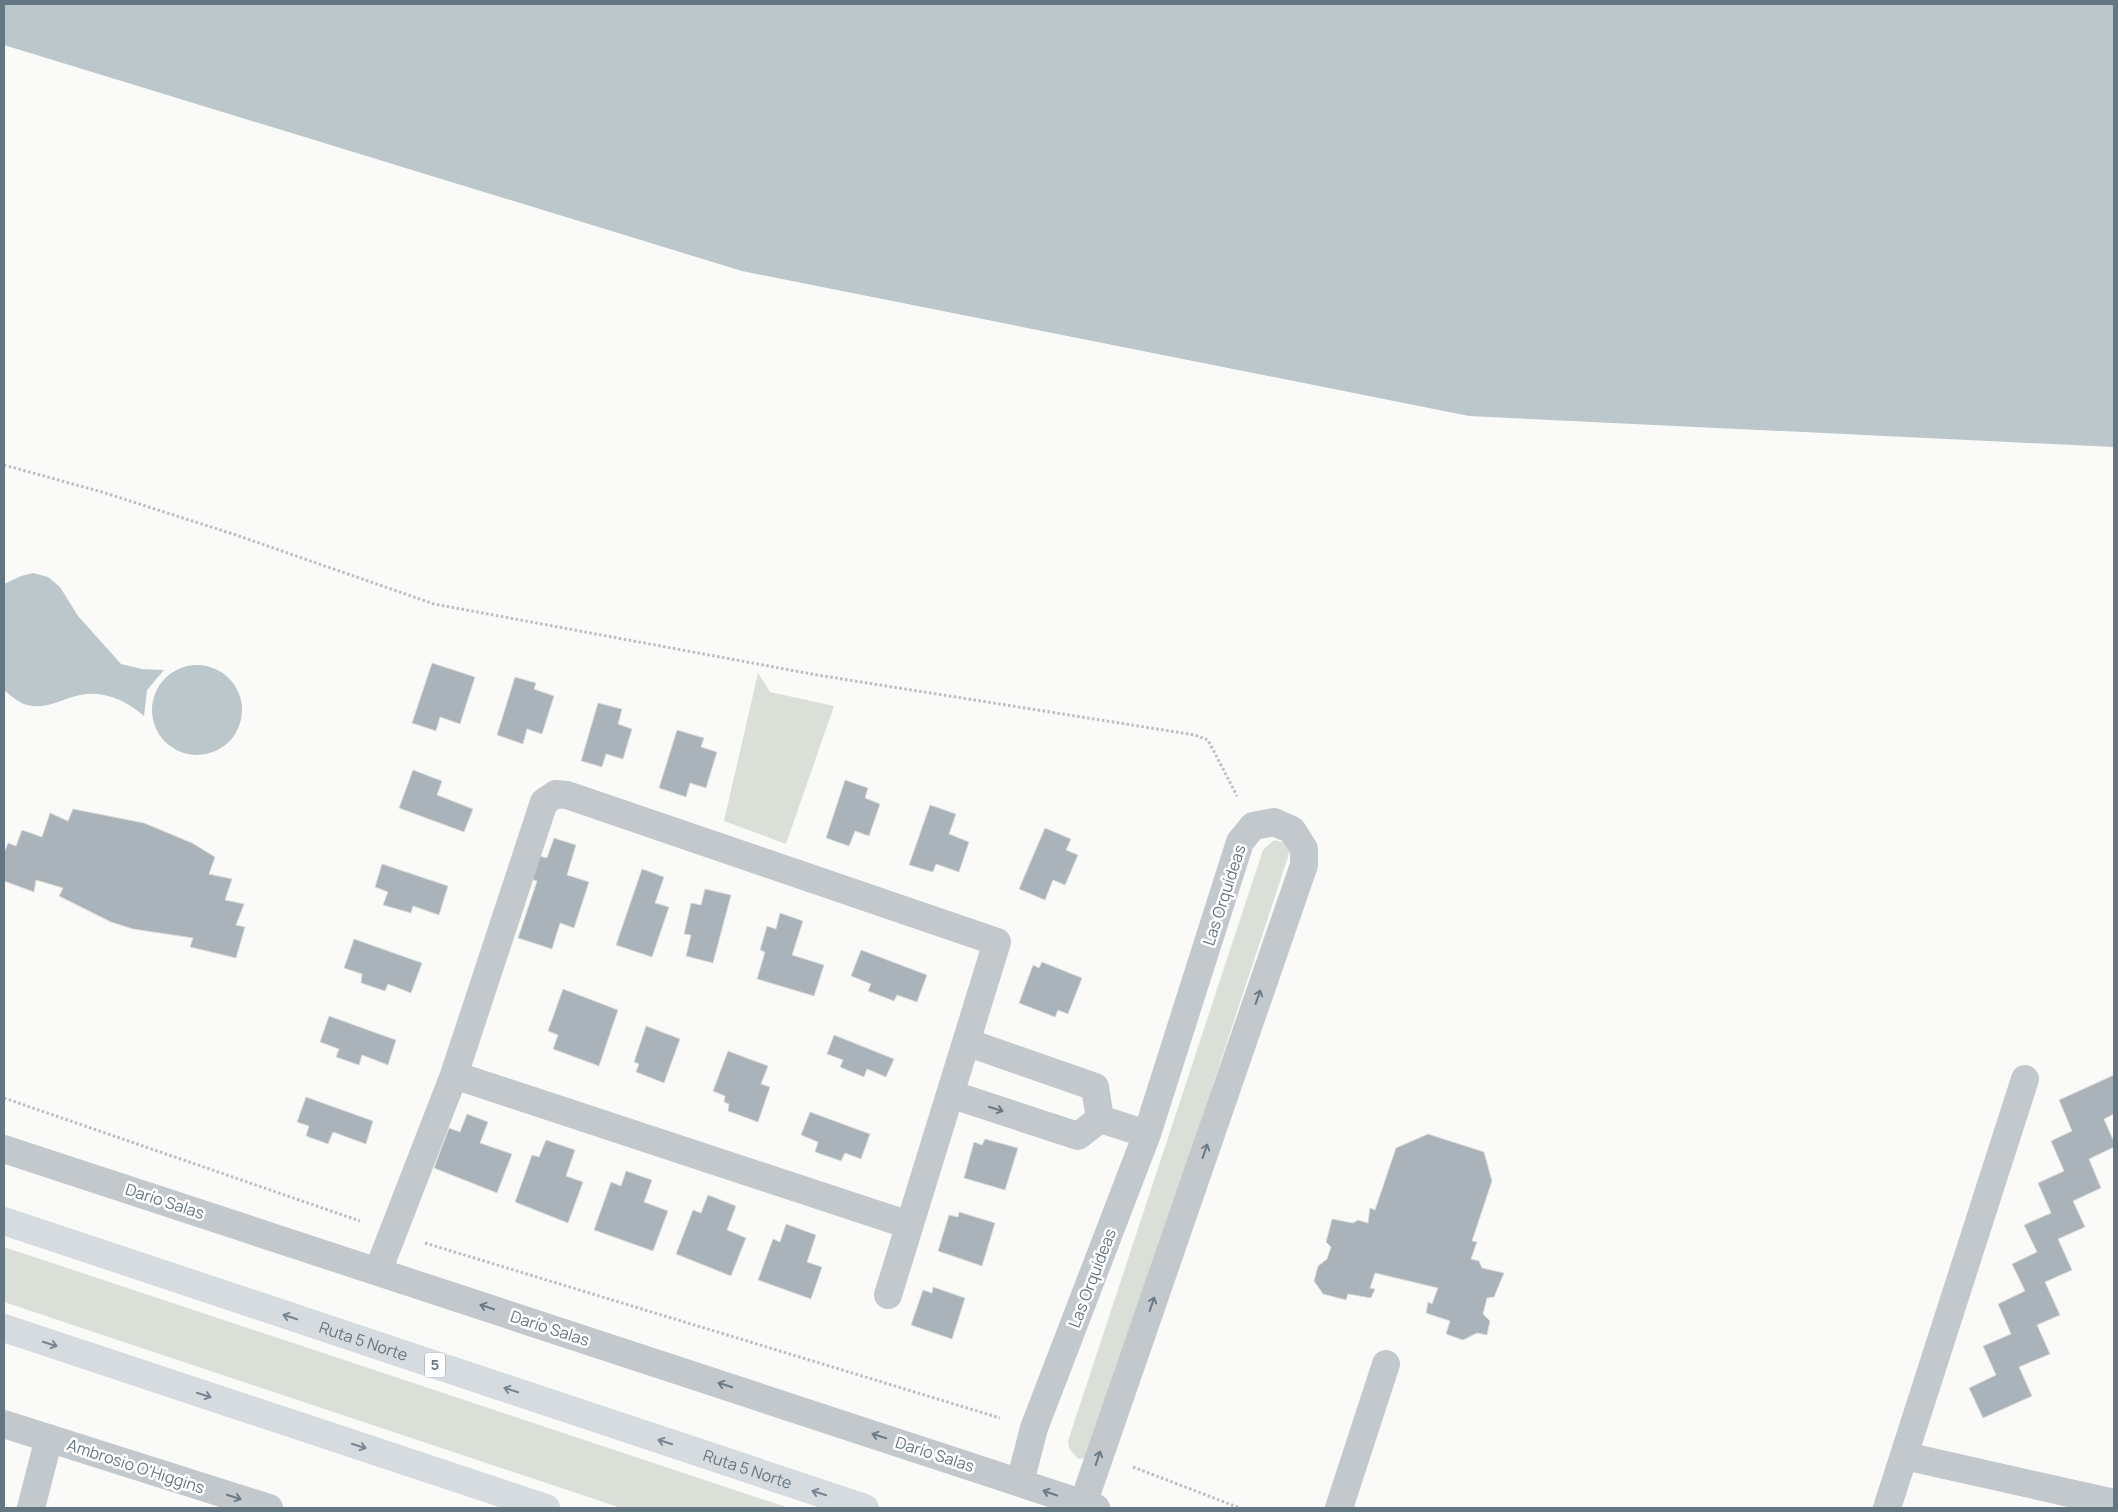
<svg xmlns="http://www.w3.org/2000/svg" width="2118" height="1512" viewBox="0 0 2118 1512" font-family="Manrope,sans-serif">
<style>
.green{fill:#dadfd7}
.water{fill:#bbc7cb}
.building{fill:#aab3b9;stroke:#dcdcda}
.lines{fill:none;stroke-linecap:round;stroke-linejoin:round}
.path{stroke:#bbbfc2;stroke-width:3;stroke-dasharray:2.5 2.5;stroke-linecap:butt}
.minor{stroke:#c3c8cc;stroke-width:28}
.highway{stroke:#d6dbdf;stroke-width:28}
.oneway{stroke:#6a7a87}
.oneway2{stroke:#768591}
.labels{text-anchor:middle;stroke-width:5;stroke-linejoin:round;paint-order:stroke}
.shield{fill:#fff;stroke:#939fa8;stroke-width:1}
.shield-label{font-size:15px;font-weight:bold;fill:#657683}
.street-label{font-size:16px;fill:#657683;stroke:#fff}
</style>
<rect width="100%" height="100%" fill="#fafaf8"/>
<!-- green -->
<path class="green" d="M758 673 770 692 834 706 786 844 724 821Z
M1274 840 1287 843 1289 854 1096 1439 1085 1458 1078 1459 1069 1448 1068 1441 1263 850Z
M4 1247 789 1508H621L4 1302Z"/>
<!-- water -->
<path class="water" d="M4 4H2114V447L1469 416 742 271 4 45Z
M33 573 48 577 60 587 78 616 121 664 142 669 164 670 147 690 144 716C125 700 102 689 76 696 60 700 44 710 27 705 19 703 10 695 4 690V584L21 576Z
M152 710a45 45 0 1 1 90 0a45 45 0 1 1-90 0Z"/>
<!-- building -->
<path class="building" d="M432 663 475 677 460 724 440 717 436 731 412 723Z
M515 677 536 683 534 689 554 696 542 734 527 729 523 744 497 735Z
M598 703 622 709 618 724 632 729 623 759 606 754 602 767 581 761Z
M677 730 704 738 701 747 717 752 706 788 690 783 686 797 659 788Z
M413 770 442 781 437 795 473 809 464 832 399 808Z
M845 780 868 788 865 798 880 804 869 836 855 831 849 846 826 838Z
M930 805 956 814 949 834 969 842 959 872 936 864 933 872 909 865Z
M73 809 144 823 192 843 215 857 209 874 232 879 225 900 244 904 236 925 245 927 236 958 190 947 193 938 133 929 111 922 59 896 63 888 36 880 34 892 4 881V853L8 843 16 846 22 830 42 837 50 813 68 821Z
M1045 828 1071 839 1066 850 1078 855 1065 885 1053 880 1045 900 1019 889Z
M554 838 576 845 567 875 589 882 574 928 560 923 552 949 518 938 537 881 531 879 539 856 547 858Z
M382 864 448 886 439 915 413 906 411 913 383 905 388 892 375 887Z
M642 869 664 877 655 903 669 907 652 957 616 945Z
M705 889 731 895 713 963 686 956 691 935 684 934 691 903 701 905Z
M780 913 803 921 792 955 824 965 814 996 757 979 765 952 760 950 767 926 776 929Z
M354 939 422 963 411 993 388 984 385 991 361 983 362 974 344 968Z
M861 950 927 975 917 1002 897 995 894 1001 868 991 871 984 851 976Z
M1042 962 1082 978 1068 1014 1058 1010 1055 1017 1019 1003 1033 965 1039 968Z
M563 989 618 1010 599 1066 553 1049 558 1035 548 1031Z
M329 1016 396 1040 388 1065 362 1055 359 1065 336 1057 339 1049 320 1042Z
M646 1026 680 1039 664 1083 636 1072 639 1064 634 1062Z
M834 1035 894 1059 886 1077 867 1069 864 1077 840 1067 843 1060 827 1054Z
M728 1051 768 1066 761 1084 770 1087 758 1122 728 1111 729 1104 724 1102 725 1096 713 1091Z
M2114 1075V1114L2104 1119 2114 1142V1147L2089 1159 2101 1188 2073 1201 2085 1227 2058 1239 2072 1270 2045 1282 2060 1315 2037 1325 2050 1354 2019 1367 2032 1396 1983 1418 1969 1388 1996 1375 1983 1346 2011 1334 1998 1304 2025 1291 2012 1264 2037 1252 2024 1225 2051 1213 2038 1183 2064 1171 2051 1141 2072 1131 2059 1100Z
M306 1097 373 1121 366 1144 333 1132 328 1144 306 1136 309 1126 297 1122Z
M810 1112 870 1134 861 1159 845 1153 841 1161 815 1152 818 1142 801 1135Z
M467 1114 488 1122 480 1143 512 1154 497 1193 434 1168 449 1128 460 1132Z
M1428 1134 1484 1152 1492 1181 1472 1241 1477 1242 1471 1259 1479 1261 1482 1268 1504 1273 1494 1297 1487 1298 1483 1314 1490 1321 1487 1335 1477 1333 1463 1340 1446 1334 1450 1321 1426 1313 1428 1302 1432 1304 1438 1288 1375 1273 1370 1288 1375 1289 1371 1298 1348 1294 1346 1300 1323 1294 1314 1281 1318 1266 1327 1259 1331 1247 1326 1242 1332 1219 1353 1223 1358 1220 1368 1223 1370 1208 1375 1210 1396 1148Z
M985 1139 1018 1148 1005 1190 964 1178 974 1142 982 1145Z
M546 1140 575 1150 566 1176 583 1182 568 1223 515 1202 532 1155 539 1157Z
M626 1171 652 1180 644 1202 668 1211 653 1251 594 1230 611 1182 621 1186Z
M708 1195 736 1206 727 1230 746 1238 731 1276 676 1254 693 1210 701 1213Z
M959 1212 995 1223 982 1266 938 1251 949 1215 958 1217Z
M786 1224 816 1235 807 1262 822 1267 811 1299 758 1280 773 1239 780 1242Z
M933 1287 965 1298 952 1339 911 1325 923 1290 932 1293Z"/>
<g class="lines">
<!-- path -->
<path class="path" d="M4 465 102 492 236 535 434 604 817 675 1195 735 1208 740 1237 796
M4 1098 360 1221
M425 1243 1000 1418
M1133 1467 1240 1508"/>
<!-- minor -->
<path class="minor" d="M966 1042 1095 1087 1100 1119
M454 1075 909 1225
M950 1094 1078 1136 1100 1119
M1100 1119 1147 1134
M4 1149 1096 1508
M378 1271 454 1075 544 802 556 794 567 795 997 942 888 1295
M4 1424 269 1508
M1905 1456 2114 1503
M1020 1482 1034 1428 1147 1134 1240 842 1253 826 1274 822 1292 830 1304 849V865L1083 1504
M31 1508 49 1438
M1339 1508 1386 1364
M1887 1508 2025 1079"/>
<!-- highway -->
<g class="highway">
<path id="s1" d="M4 1221 865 1508"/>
<path d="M4 1328 546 1508"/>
</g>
</g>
<!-- one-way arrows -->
<defs><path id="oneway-shaft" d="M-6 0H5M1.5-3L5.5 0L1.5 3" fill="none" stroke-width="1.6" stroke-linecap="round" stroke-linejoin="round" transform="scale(1.25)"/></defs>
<g class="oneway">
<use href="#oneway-shaft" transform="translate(1258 997) rotate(-71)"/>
<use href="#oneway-shaft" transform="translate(996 1109) rotate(18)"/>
<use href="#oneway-shaft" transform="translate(1205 1151) rotate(-71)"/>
<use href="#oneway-shaft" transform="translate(1152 1304) rotate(-71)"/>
<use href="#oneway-shaft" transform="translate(487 1307) rotate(-162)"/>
<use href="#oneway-shaft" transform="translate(725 1385) rotate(-162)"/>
<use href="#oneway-shaft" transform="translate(879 1436) rotate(-162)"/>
<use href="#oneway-shaft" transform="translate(1098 1458) rotate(-72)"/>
<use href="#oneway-shaft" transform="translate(1050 1493) rotate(-161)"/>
<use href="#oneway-shaft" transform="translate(234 1497) rotate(18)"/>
</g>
<g class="oneway2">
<use href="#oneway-shaft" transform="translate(290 1317) rotate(-162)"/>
<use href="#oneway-shaft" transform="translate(50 1344) rotate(18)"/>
<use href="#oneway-shaft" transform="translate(511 1390) rotate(-162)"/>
<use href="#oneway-shaft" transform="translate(204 1395) rotate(18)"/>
<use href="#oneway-shaft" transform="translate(665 1442) rotate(-162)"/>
<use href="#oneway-shaft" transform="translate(359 1446) rotate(18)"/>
<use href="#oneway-shaft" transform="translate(819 1493) rotate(-162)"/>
</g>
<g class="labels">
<!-- shield labels -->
<rect class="shield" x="425" y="1352.5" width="20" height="25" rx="4"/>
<g class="shield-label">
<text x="435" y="1370">5</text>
</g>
<!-- street labels -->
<g class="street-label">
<text transform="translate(1224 895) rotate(-72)" y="6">Las Orquídeas</text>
<text transform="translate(165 1201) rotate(18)" y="6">Darío Salas</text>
<text transform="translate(1092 1278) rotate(-69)" y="6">Las Orquídeas</text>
<text transform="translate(550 1328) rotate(18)" y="6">Darío Salas</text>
<text dy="6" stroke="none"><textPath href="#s1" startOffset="379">Ruta 5 Norte</textPath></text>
<text transform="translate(935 1454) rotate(18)" y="6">Darío Salas</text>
<text transform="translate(136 1466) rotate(18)" y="6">Ambrosio O'Higgins</text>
<text dy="6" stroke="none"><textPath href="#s1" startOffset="784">Ruta 5 Norte</textPath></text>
</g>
</g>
<!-- border -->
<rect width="2118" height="1512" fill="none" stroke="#657683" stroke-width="10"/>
</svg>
